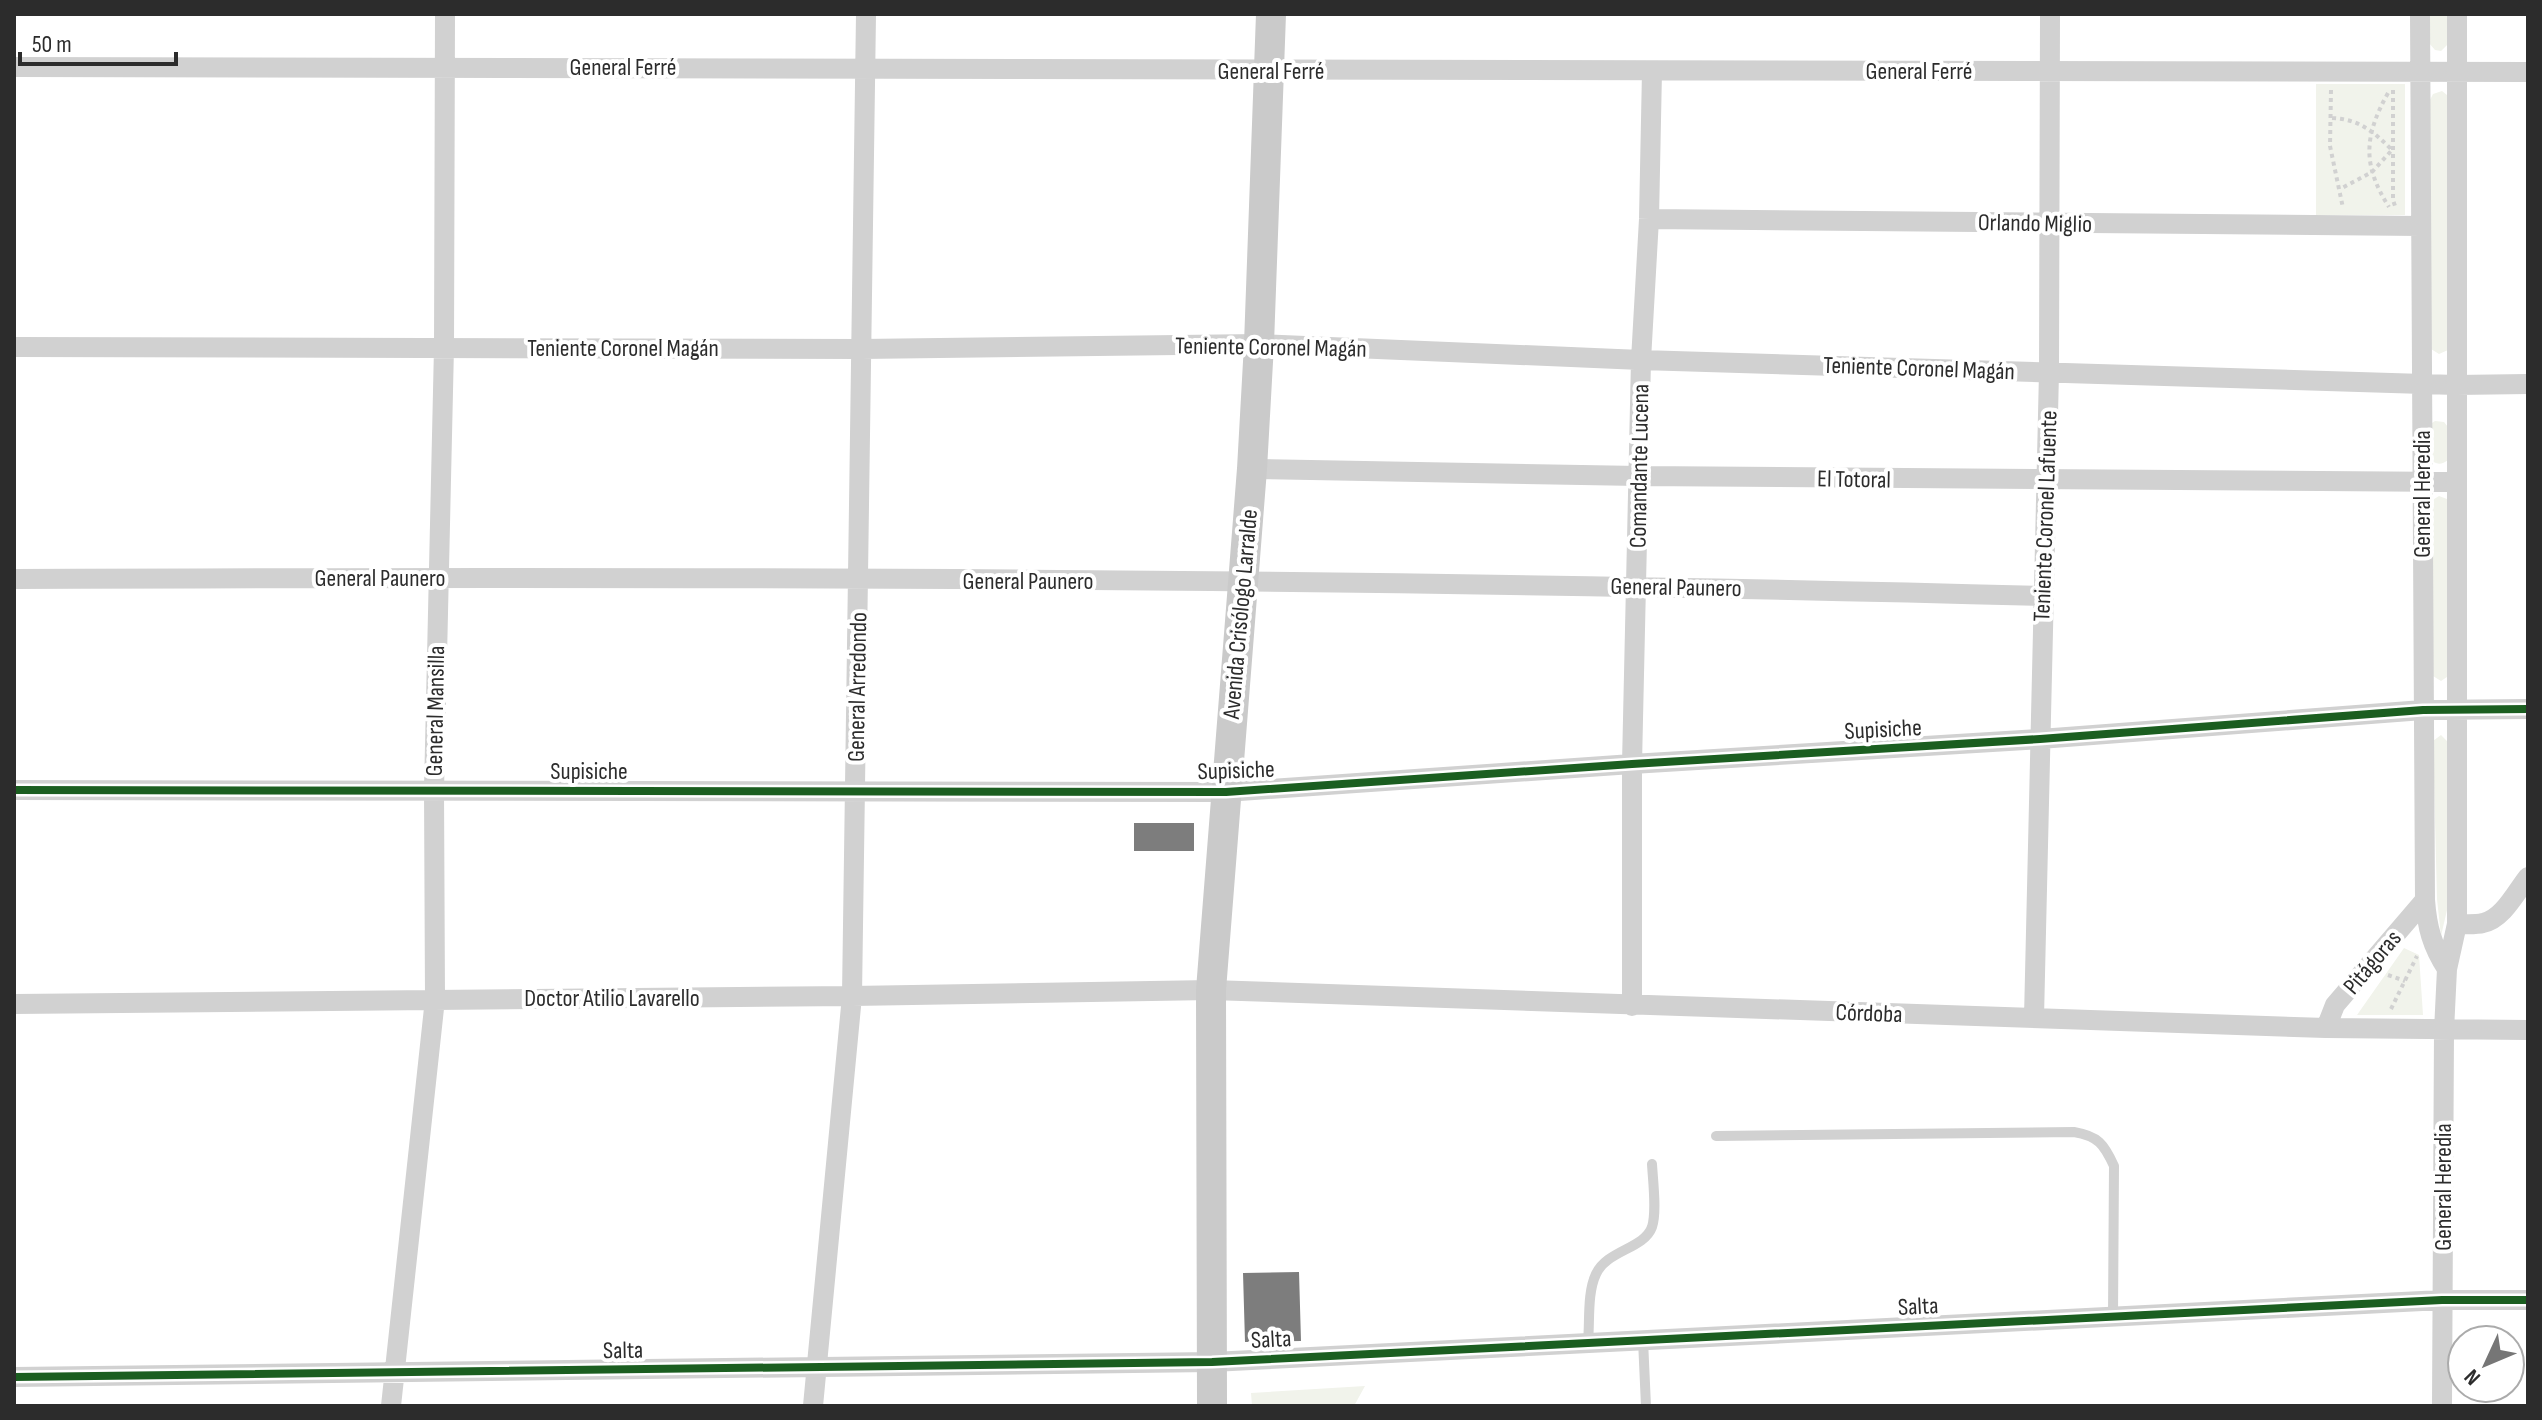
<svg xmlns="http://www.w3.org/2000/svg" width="2542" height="1420" viewBox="0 0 2542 1420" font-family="'Sofia Sans Condensed',sans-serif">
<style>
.green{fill:#f1f3eb}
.building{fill:#7d7d7d}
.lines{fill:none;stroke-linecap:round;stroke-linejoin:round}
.path{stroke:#d1d1d1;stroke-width:4;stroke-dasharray:4 4;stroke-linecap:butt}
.service{stroke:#d1d1d1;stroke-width:10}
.minor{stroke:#d1d1d1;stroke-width:20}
.secondary{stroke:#cacaca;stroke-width:30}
.cycleway-casing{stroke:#fff;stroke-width:13}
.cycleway{stroke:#1b5e20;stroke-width:8}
.labels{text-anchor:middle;stroke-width:8;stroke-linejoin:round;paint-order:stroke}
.street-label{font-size:24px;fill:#2c2c2c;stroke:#fff}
</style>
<rect width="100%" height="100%" fill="#fff"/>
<!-- green -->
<path class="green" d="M2429 14H2449L2448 44 2441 51 2435 50 2429 43Z
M2316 84H2405V215H2316Z
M2442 91 2447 95 2448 350 2439 354 2431 349 2430 100 2433 94Z
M2435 421 2444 422 2448 427V460C2442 465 2435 465 2431 459L2432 423Z
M2439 496 2447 499V677L2441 681 2433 676 2431 501Z
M2441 735 2448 742 2447 910 2441 936 2437 899 2433 741Z
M2404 948 2419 955 2423 1015H2357Z
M1365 1386 1354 1406H1252L1251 1393Z"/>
<!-- building -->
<path class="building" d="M1134 823H1194V851H1134Z
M1299 1272 1301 1341 1245 1342 1243 1273Z"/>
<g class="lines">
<!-- path -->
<path class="path" d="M2331 90 2330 146 2343 208
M2393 90V200L2396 209
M2388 93C2364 136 2362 165 2389 207
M2332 118C2359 119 2374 132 2392 150L2372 172 2340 189
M2388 975 2405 981
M2391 1009 2417 956"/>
<!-- service -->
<path class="service" d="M1716 1136 2074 1132C2098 1136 2104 1144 2114 1166L2113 1316
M1643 1340 1646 1406
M1588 1342C1590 1321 1587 1293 1596 1274 1607 1250 1644 1249 1652 1227 1657 1212 1653 1182 1652 1164"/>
<!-- minor -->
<path class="minor" d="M2420 14 2425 900C2427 927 2432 946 2447 969
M14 67 2528 72
M1649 219 2421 226
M14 347 861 349 1259 344 1641 360 2456 385 2528 384
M1252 469 1639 476 2456 482
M14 579C690 576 1366 578 2042 596
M14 790 1226 792 1632 764 2040 739 2423 710 2528 709
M2457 924C2465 924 2475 925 2483 923 2503 919 2516 892 2528 877
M14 1004 852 996 1211 990 2326 1028 2528 1030
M1632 1006V764L1641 360 1649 219 1652 71
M2034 1018 2049 372 2050 14
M2326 1028 2335 1005 2425 900
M14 1377 1212 1362 2442 1300H2528
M391 1406 435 999 434 790 444 347 445 14
M813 1406 852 996 866 14
M2442 1406 2444 1031 2447 969 2457 924V14"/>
<!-- secondary -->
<path class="secondary" d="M1212 1406 1211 990 1252 469 1259 344 1271 14"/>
<defs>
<path id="cycleway" d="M14 790 1226 792 1632 764 2040 739 2423 710 2528 709
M14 1377 1212 1362 2442 1300H2528"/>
</defs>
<!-- cycleway casing -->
<use href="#cycleway" class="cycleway-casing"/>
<!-- cycleway -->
<use href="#cycleway" class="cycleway"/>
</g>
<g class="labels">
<!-- street labels -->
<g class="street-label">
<text x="623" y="75">General Ferré</text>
<text x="1271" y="79">General Ferré</text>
<text x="1919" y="79">General Ferré</text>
<text transform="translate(2035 223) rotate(1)" y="8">Orlando Miglio</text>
<text transform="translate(1271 347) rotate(1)" y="8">Teniente Coronel Magán</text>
<text x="623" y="356">Teniente Coronel Magán</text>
<text transform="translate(1919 368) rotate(2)" y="8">Teniente Coronel Magán</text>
<text transform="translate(1639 466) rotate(-89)" y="8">Comandante Lucena</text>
<text transform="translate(1854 479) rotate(1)" y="8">El Totoral</text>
<text transform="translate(2422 494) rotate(-90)" y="8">General Heredia</text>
<text transform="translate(2045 516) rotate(-88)" y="8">Teniente Coronel Lafuente</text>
<text x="380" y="586">General Paunero</text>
<text x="1028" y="589">General Paunero</text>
<text transform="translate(1676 587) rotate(1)" y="8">General Paunero</text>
<text transform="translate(1240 614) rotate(-85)" y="8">Avenida Crisólogo Larralde</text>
<text transform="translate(857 687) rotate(-89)" y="8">General Arredondo</text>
<text transform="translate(435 711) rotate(-89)" y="8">General Mansilla</text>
<text transform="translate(1883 729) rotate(-3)" y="8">Supisiche</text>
<text transform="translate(1236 770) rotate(-2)" y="8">Supisiche</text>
<text x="589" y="779">Supisiche</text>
<text transform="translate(2372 962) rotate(-50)" y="8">Pitágoras</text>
<text x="612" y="1006">Doctor Atilio Lavarello</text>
<text transform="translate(1869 1013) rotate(2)" y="8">Córdoba</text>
<text transform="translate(2443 1187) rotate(-90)" y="8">General Heredia</text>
<text transform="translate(1918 1306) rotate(-3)" y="8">Salta</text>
<text transform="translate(1271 1339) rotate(-3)" y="8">Salta</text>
<text transform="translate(623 1350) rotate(-1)" y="8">Salta</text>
</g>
</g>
<!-- border -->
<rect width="2542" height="1420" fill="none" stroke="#2c2c2c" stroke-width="32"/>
<!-- north arrow -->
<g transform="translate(2486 1364) rotate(226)"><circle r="38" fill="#ffffff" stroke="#ababab" stroke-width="2"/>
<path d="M0-6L14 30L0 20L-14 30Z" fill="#767676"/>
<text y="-12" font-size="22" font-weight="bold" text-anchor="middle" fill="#2c2c2c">N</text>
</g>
<!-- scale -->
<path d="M20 52v12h156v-12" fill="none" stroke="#2c2c2c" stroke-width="4"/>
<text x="32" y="52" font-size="24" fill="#2c2c2c" stroke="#ffffff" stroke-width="6" paint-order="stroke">50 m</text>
</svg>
